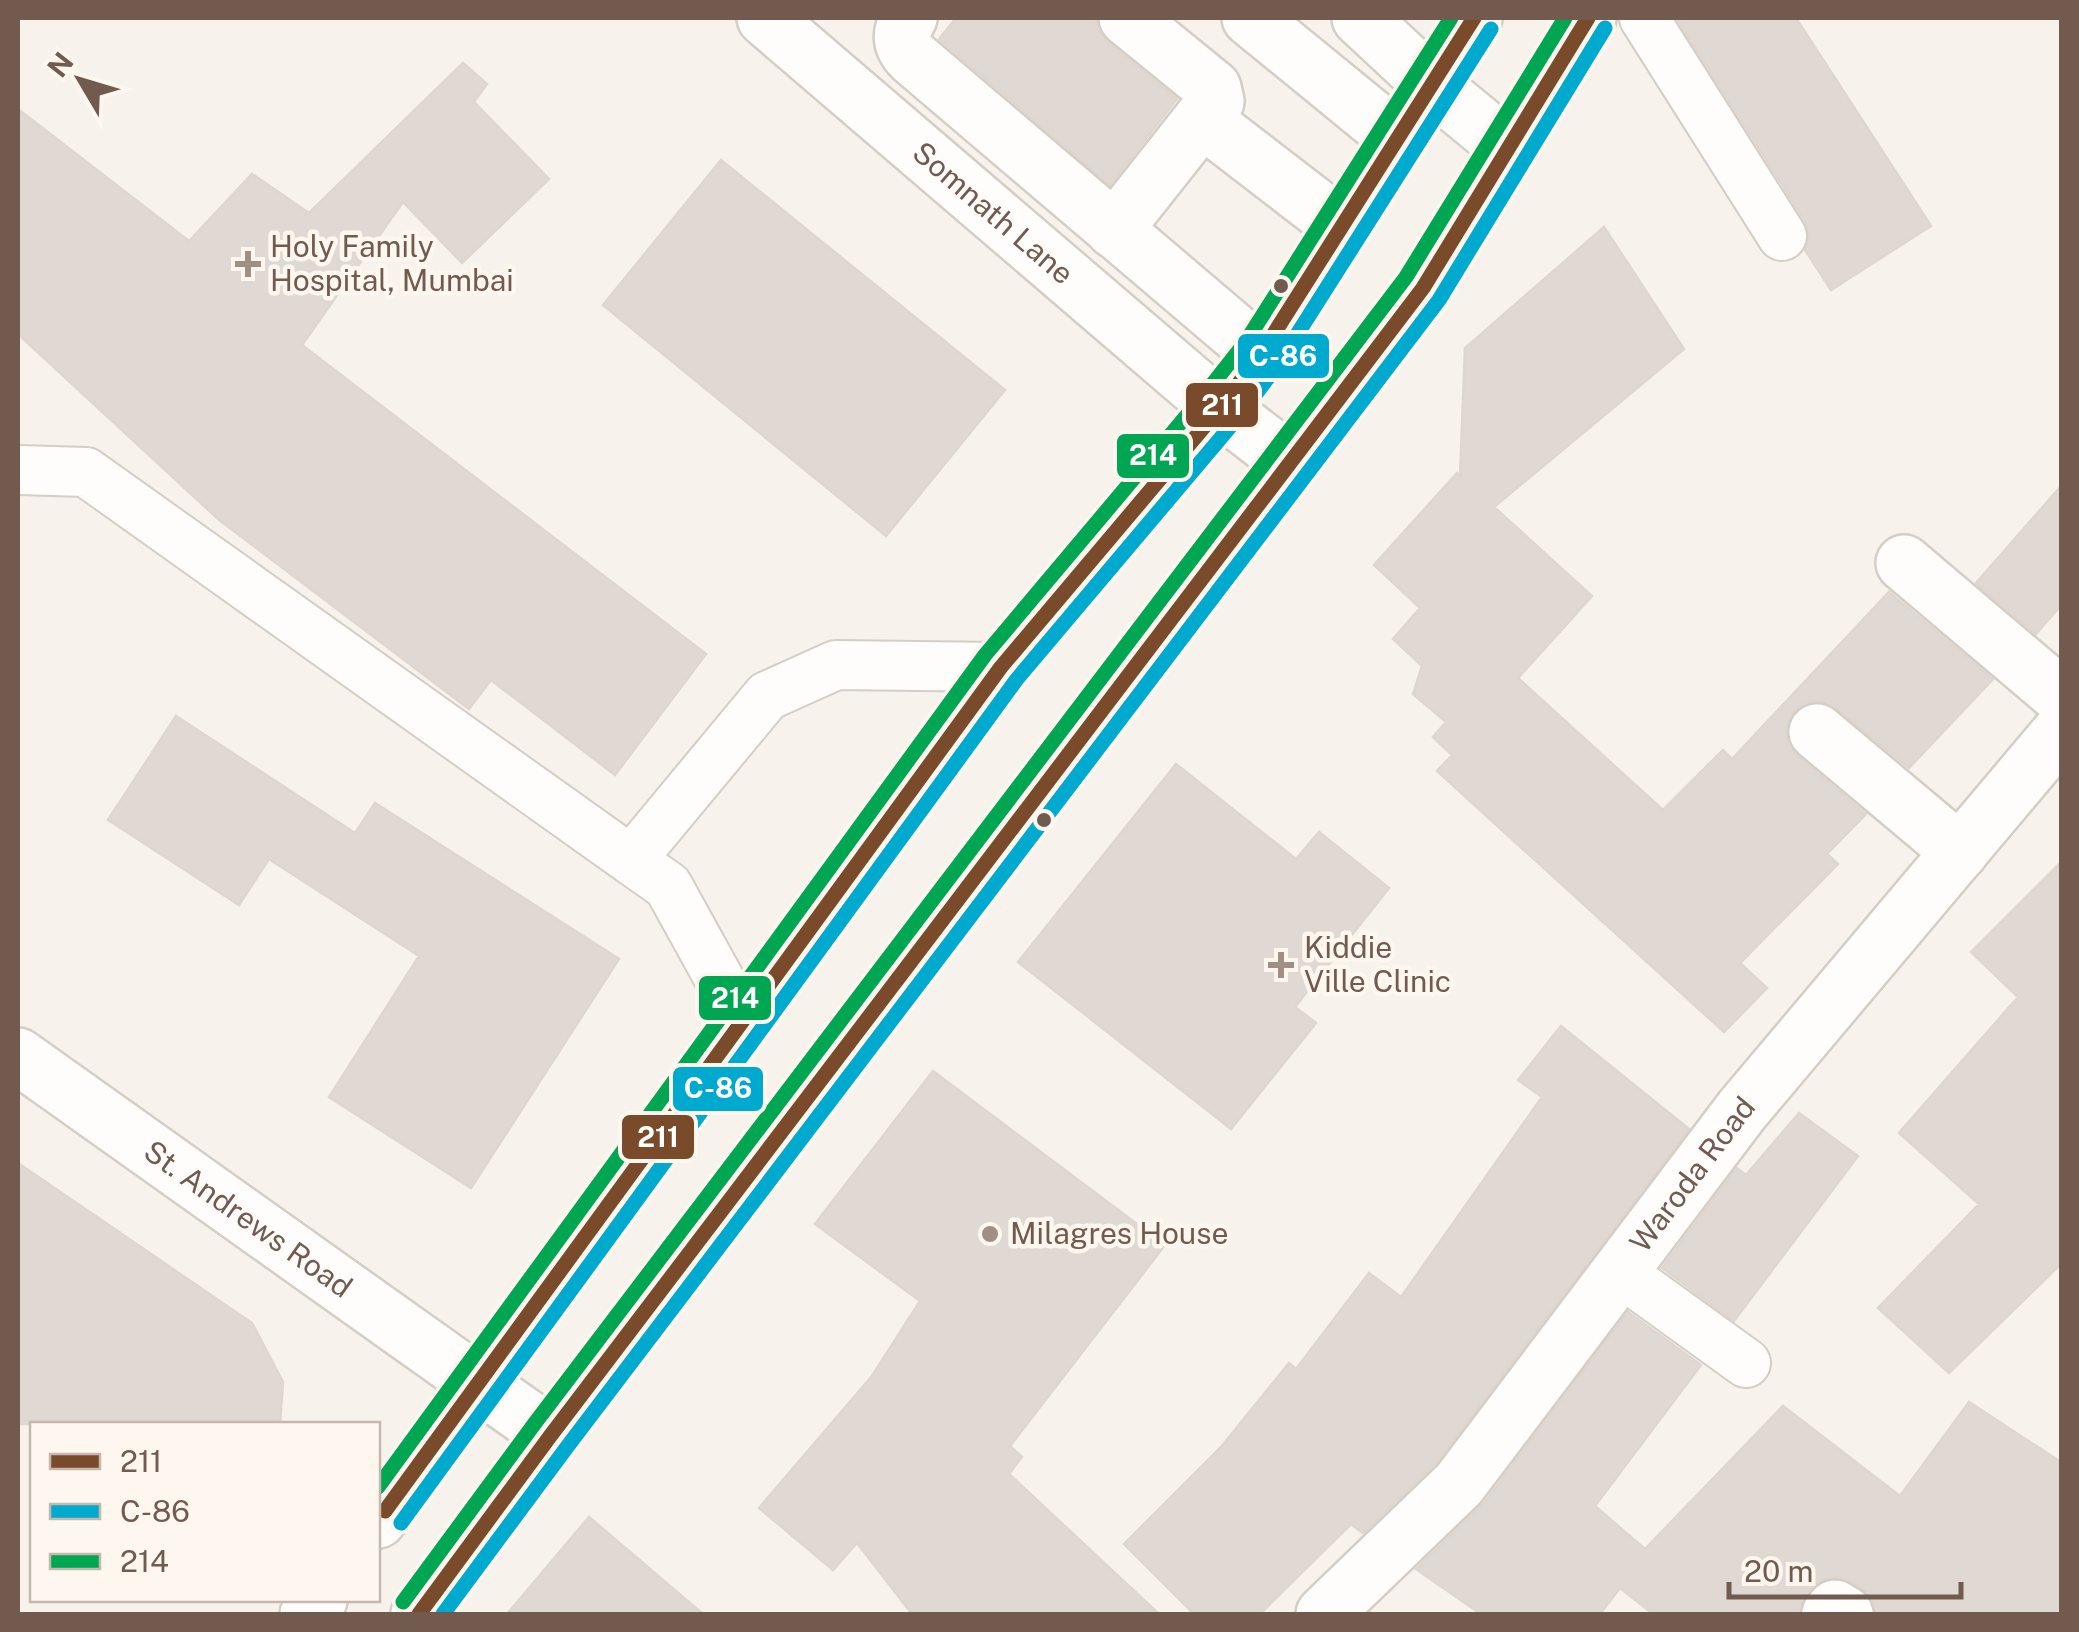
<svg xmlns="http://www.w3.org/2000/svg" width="2079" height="1632" viewBox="0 0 2079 1632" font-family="'Public Sans',sans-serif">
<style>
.building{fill:#e0d8d2;stroke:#dfd6cf;stroke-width:2.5}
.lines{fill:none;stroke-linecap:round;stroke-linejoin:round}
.service-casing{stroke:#d4cec7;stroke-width:52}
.minor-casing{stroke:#d4cec7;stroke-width:60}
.tertiary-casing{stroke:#d4cec7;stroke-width:60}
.secondary-casing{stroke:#d6cfc8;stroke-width:60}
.service{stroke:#fefdfc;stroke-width:48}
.minor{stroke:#fefdfc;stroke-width:55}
.tertiary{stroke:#fefdfc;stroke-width:55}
.secondary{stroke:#fefdfc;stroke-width:55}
.bus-1-casing{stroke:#fef7ef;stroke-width:22}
.bus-2-casing{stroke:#fef7ef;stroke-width:22}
.bus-3-casing{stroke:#fef7ef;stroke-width:22}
.bus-1{stroke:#7a4b2a;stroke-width:15}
.bus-2{stroke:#00a9ce;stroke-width:15}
.bus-3{stroke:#00a651;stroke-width:15}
.poi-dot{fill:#a18f85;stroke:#fef7ef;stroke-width:4}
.bus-dot{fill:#735a4e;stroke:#fef7ef;stroke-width:4}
.labels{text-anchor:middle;stroke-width:9;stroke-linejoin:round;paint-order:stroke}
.street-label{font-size:30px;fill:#735a4e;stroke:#fef7ef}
.poi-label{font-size:30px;fill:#735a4e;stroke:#fef7ef;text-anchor:start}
.line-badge{stroke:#fef7ef;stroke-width:4}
.badge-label{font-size:28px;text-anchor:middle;font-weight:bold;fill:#fff}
</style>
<rect width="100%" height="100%" fill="#f7f2ec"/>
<!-- building -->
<path class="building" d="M956 18H1092L1097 22 1098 30 1107 42 1177 99 1110 185 939 39Z
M1676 18H1796L1931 226 1831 290 1805 250 1809 236 1805 221Z
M463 63 487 84 474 102 549 179 462 263 403 202 302 345 706 654 615 775 491 680 469 709 218 519 18 334V109L189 241 252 174 309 213Z
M721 160 1005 390 886 536 603 305Z
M1604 227 1684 349 1494 507 1592 596 1518 678 1663 810 1723 750 1732 759 1889 592 1993 679 1909 768 1836 708 1821 701 1807 702 1793 713 1786 728 1788 744 1796 755 1866 814 1827 854 1838 864 1740 963 1767 988 1724 1032 1437 771 1452 755 1433 737 1446 722 1413 694 1422 666 1393 639 1420 608 1374 565 1457 473 1460 476 1465 348Z
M2062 485V604L2036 634 1976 583Z
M176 716 355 833 375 803 619 959 471 1188 329 1097 419 956 269 859 239 905 108 820Z
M1176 764 1296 859 1319 832 1389 888 1295 1007 1316 1023 1231 1129 1018 962Z
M2062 861V1263L1949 1373 1878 1308 1979 1204 1899 1133 2018 997 1971 952Z
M1561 1026 1689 1129 1436 1463 1363 1533 1351 1524 1260 1614H1194L1124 1544 1221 1447 1289 1363 1296 1369 1369 1273 1401 1297 1542 1097 1518 1080Z
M933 1071 1165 1245 1010 1446 1022 1457 1009 1474 1159 1614H912L857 1543 833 1570 759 1508 872 1376 920 1301 815 1224Z
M1799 1113 1858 1156 1734 1321 1662 1268 1737 1168 1746 1175Z
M18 1163 252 1323 283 1382 280 1424H18Z
M1628 1312 1701 1365 1595 1506 1645 1549 1783 1406 1900 1496 1969 1402 2062 1463V1614H1876L1873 1600 1862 1588 1850 1581 1836 1577 1822 1580 1811 1588 1800 1608V1614H1653L1620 1588 1600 1614H1481L1416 1569 1484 1503Z
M589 1517 703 1614H507Z"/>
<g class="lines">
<defs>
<path id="service" d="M1644 18 1782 236
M18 470 86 472 631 860
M742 1020 668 886 631 860 767 696 836 665 1001 667
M1620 1272 1746 1363"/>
<g id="minor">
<path id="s1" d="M765 18 1220 408 1290 462"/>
<path d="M909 18C899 33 900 45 913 58L1261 354"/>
<path d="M1250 18 1398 139"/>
<path d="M1360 18 1432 85 1508 148"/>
<path d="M1202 119 1341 226"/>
<path d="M1114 230 1216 101 1213 88 1127 18"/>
<path d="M1904 563 2062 697"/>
<path d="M1817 732 1960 852"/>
<path id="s2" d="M18 1056 551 1435"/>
<path d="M1830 1614 1835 1608 1845 1614"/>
</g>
<g id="tertiary">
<path id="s3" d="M1324 1614 1459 1484 1742 1110 2062 730"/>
</g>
<path id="secondary" d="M378 1520 1001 667 1220 408 1261 354 1474 18
M308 1614 319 1600
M419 1614 551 1435 1423 288 1588 18"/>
</defs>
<!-- service casing -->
<use href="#service" class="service-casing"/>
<!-- minor casing -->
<use href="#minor" class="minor-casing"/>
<!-- tertiary casing -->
<use href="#tertiary" class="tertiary-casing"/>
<!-- secondary casing -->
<use href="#secondary" class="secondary-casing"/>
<!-- service -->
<use href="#service" class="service"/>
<!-- minor -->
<use href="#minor" class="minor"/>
<!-- tertiary -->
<use href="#tertiary" class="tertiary"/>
<!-- secondary -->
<use href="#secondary" class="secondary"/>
<defs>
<path id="bus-1" d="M385 1511 1001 667 1220 408 1261 354 1474 18
M419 1614 551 1435 1423 288 1588 18"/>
<path id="bus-2" d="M401 1523 1017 679 1235 421 1277 366 1491 29
M443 1614 567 1447 1439 300 1605 28"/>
<path id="bus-3" d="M378 1487 985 655 1204 395 1245 343 1451 18
M403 1602 535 1423 1406 277 1565 18"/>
</defs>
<!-- bus-1 casing -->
<use href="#bus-1" class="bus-1-casing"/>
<!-- bus-2 casing -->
<use href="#bus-2" class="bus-2-casing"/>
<!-- bus-3 casing -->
<use href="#bus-3" class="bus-3-casing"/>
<!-- bus-1 -->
<use href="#bus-1" class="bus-1"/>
<!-- bus-2 -->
<use href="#bus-2" class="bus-2"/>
<!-- bus-3 -->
<use href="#bus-3" class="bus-3"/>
</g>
<!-- markers -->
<g class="poi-dot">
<path d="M243 249h10v10h10v10h-10v10h-10v-10h-10v-10h10z"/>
<path d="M1276 950h10v10h10v10h-10v10h-10v-10h-10v-10h10z"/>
<circle cx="990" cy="1234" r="10"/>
</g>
<g class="bus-dot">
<circle cx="1281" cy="286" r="9"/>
<circle cx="1044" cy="820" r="9"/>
</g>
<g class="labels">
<!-- street labels -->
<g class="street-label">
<text dy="10" stroke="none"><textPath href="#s1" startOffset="300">Somnath Lane</textPath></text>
<text dy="10" stroke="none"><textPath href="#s3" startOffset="575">Waroda Road</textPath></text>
<text dy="10" stroke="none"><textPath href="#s2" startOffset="282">St. Andrews Road</textPath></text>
</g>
<!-- poi labels -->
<g class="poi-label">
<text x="270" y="257">Holy Family<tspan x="270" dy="34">Hospital, Mumbai</tspan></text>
<text x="1304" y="958">Kiddie<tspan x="1304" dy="34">Ville Clinic</tspan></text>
<text x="1010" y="1244">Milagres House</text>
</g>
</g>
<g class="line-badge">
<rect x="1236" y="332" width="95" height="48" rx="10" fill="#00a9ce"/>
<rect x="1184" y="381" width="76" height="48" rx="10" fill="#7a4b2a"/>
<rect x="1115" y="432" width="76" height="48" rx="10" fill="#00a651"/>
<rect x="697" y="974" width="76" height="48" rx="10" fill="#00a651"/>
<rect x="671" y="1065" width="94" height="48" rx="10" fill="#00a9ce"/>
<rect x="620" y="1113" width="76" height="48" rx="10" fill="#7a4b2a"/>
</g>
<g class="badge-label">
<text x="1283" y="366">C-86</text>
<text x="1222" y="415">211</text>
<text x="1153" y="465">214</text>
<text x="735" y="1008">214</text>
<text x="718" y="1098">C-86</text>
<text x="658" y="1147">211</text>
</g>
<!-- border -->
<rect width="2079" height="1632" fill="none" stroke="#735a4e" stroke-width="40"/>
<!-- legend -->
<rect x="30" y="1422" width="350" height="180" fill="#fef7ef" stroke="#c6b8af" stroke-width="2.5"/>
<rect x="50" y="1454" width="50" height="15" fill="#7a4b2a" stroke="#c6b8af" stroke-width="2.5"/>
<text x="120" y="1472" font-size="30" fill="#735a4e">211</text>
<rect x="50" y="1504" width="50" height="15" fill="#00a9ce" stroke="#c6b8af" stroke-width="2.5"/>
<text x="120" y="1522" font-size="30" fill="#735a4e">C-86</text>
<rect x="50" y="1554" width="50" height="15" fill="#00a651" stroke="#c6b8af" stroke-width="2.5"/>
<text x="120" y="1572" font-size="30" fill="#735a4e">214</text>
<!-- north arrow -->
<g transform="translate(80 80) rotate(308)" stroke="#fef7ef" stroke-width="8" paint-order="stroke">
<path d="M0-8L18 38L0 25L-18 38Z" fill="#735a4e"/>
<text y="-15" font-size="28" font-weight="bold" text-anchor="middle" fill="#735a4e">N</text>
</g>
<!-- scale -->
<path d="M1729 1582v15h232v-15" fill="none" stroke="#735a4e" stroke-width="5"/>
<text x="1744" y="1582" font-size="30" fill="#735a4e" stroke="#fef7ef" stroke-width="8" paint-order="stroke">20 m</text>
</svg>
